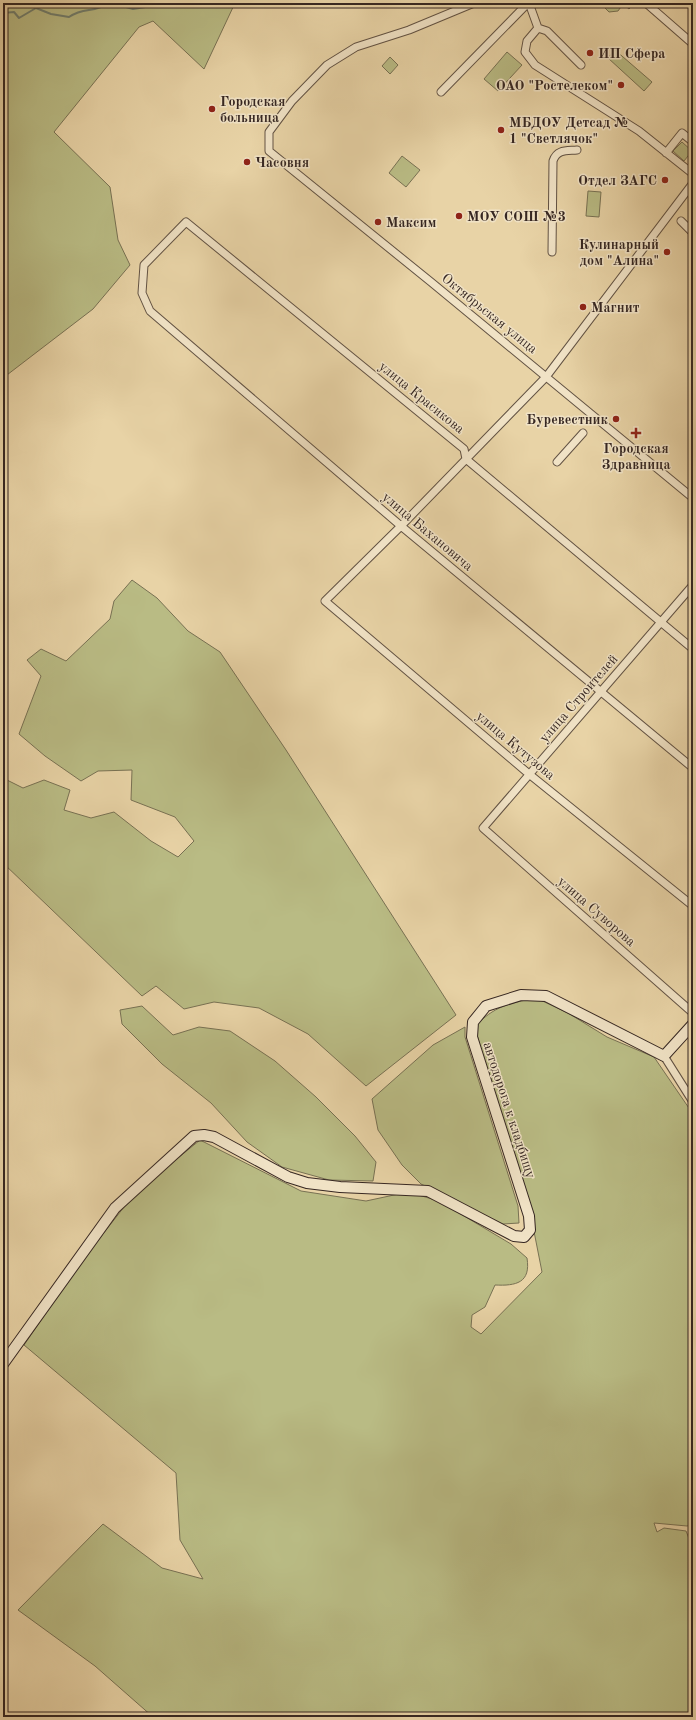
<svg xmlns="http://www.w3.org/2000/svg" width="696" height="1720" viewBox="0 0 696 1720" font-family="'Old Standard TT',serif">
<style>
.green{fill:#b9bb84;stroke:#787153}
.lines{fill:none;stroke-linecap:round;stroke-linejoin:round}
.stream{stroke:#717f6f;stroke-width:2}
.street-casing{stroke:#625243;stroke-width:9}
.secondary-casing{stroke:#362722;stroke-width:12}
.street{stroke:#f0e2c5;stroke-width:7}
.secondary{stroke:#f0e2c5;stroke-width:10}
.poi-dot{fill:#8f2418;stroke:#f0e2c5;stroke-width:1.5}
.labels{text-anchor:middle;stroke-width:3;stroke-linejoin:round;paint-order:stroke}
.poi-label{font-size:14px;font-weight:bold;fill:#362722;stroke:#f0e2c5;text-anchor:start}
.street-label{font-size:14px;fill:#362722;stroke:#f0e2c5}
</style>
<rect width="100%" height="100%" fill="#e8d3a6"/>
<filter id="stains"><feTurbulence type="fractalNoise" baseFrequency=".005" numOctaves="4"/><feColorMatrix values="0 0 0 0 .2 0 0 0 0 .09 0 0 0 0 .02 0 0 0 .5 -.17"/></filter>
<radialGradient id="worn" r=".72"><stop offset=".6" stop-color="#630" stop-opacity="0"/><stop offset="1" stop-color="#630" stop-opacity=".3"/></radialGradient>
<!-- green -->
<path class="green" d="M3 3H235L204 69 153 21 139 27 54 132 110 187 118 240 130 265 93 309 3 378Z
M604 3H635L629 9 623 4 618 11 609 12 603 6Z
M615 50 652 82 644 91 608 58Z
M507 52 522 65 498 91 484 79Z
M390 57 398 65 390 74 382 66Z
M682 142 692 151 684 161 673 151Z
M402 156 420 170 406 187 389 173Z
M588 191 601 192 599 217 586 216Z
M132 580 157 598 188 631 220 652 286 750 456 1015 366 1086 308 1034 259 1008 214 1002 184 1009 156 986 142 996 3 863V778L23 788 44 780 70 790 64 810 91 818 114 812 151 841 178 857 194 841 175 817 131 800 132 770 98 771 81 781 45 756 19 734 41 676 27 660 41 649 66 661 110 619 114 601Z
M536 998 568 1013 607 1037 654 1057 693 1114V1525L687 1526 654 1523 657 1532 664 1528 686 1531 690 1541H693V1717H153L95 1666 18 1610 103 1524 162 1568 203 1579 180 1540 176 1473 24 1345 81 1262 135 1193 200 1140 301 1191 366 1201 408 1192 439 1201 511 1244 527 1258C531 1283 516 1286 495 1285L485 1307 472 1315 471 1327 481 1334 542 1272 528 1201 494 1099 475 1027C493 1006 511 1003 536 998Z
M142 1006 173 1035 199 1027 230 1031 275 1061 316 1097 355 1136 376 1162 373 1181 329 1180 282 1167 247 1142 211 1103 162 1064 122 1024 120 1010Z
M465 1027V1037L518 1206 519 1223 503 1224 421 1184 402 1165 378 1130 372 1099 433 1045Z"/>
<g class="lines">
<!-- stream -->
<path class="stream" d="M112 3 133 9 170 3
M3 13 14 12 19 18 36 8 51 14 69 17C85 6 93 14 109 3"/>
<defs>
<path id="street" d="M474 3 409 30 356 47 327 65 292 101 269 132V151L431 282 693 498
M529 3 538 28 527 41 525 52 535 65 639 131 693 174
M646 3 693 44
M538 28 547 31 581 65
M441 92 528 3
M666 153 682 133 693 142
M693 183 546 377 401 526 325 601 529 774 693 906
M681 221 693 233
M552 252 553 161C557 149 567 151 577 150
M557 462 583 433
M693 585 483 828 693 1013
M693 649 466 459 464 449 186 222 144 265 142 293 150 311 401 526 693 768
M664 1056 693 1102"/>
<path id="secondary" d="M3 1364 115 1208 194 1136 204 1135 214 1137 288 1177 307 1183 340 1187 428 1191 514 1236 524 1237 530 1230 529 1216 472 1037 473 1022 486 1006 521 995 546 996 664 1056 693 1024"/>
</defs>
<!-- street casing -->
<use href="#street" class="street-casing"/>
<!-- secondary casing -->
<use href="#secondary" class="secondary-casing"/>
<!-- street -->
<use href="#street" class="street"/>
<!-- secondary -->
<use href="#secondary" class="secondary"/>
</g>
<!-- markers -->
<g class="poi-dot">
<circle cx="590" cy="53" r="4"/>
<circle cx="621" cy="85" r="4"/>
<circle cx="212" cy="109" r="4"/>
<circle cx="501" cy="130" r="4"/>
<circle cx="247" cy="162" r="4"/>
<circle cx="665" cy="180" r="4"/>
<circle cx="459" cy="216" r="4"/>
<circle cx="378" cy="222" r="4"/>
<circle cx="667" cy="252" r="4"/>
<circle cx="583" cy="307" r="4"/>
<circle cx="616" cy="419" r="4"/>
<path d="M634 427h4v4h4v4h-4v4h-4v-4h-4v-4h4z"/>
</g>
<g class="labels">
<!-- poi labels -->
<g class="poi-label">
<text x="598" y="58">ИП Сфера</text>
<text x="613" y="90" text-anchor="end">ОАО "Ростелеком"</text>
<text x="220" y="106">Городская<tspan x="220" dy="16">больница</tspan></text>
<text x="509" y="127">МБДОУ Детсад №<tspan x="509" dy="16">1 "Светлячок"</tspan></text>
<text x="255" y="167">Часовня</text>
<text x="657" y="185" text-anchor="end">Отдел ЗАГС</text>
<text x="467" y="221">МОУ СОШ №3</text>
<text x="386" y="227">Максим</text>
<text x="659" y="249" text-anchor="end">Кулинарный<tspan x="659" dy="16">дом "Алина"</tspan></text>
<text x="591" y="312">Магнит</text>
<text x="608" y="424" text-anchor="end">Буревестник</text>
<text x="636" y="453" text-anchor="middle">Городская<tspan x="636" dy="16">Здравница</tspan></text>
</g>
<!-- street labels -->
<g class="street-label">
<text transform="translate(490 313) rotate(39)" y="5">Октябрьская улица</text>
<text transform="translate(422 397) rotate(39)" y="5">улица Красикова</text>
<text transform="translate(428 531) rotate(40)" y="5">улица Бахановича</text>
<text transform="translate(578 698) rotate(-49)" y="5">улица Строителей</text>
<text transform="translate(516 745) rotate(40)" y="5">улица Кутузова</text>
<text transform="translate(597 911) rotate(41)" y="5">улица Суворова</text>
<text transform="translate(510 1110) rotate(72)" y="5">автодорога к кладбищу</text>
</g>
</g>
<!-- margin -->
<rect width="696" height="1720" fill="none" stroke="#e8d3a6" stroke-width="16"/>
<rect x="4" y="4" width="688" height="1712" fill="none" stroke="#362722" stroke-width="2"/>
<rect x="8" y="8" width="680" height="1704" fill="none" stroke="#362722"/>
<rect width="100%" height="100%" filter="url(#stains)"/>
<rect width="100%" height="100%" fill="url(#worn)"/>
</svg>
